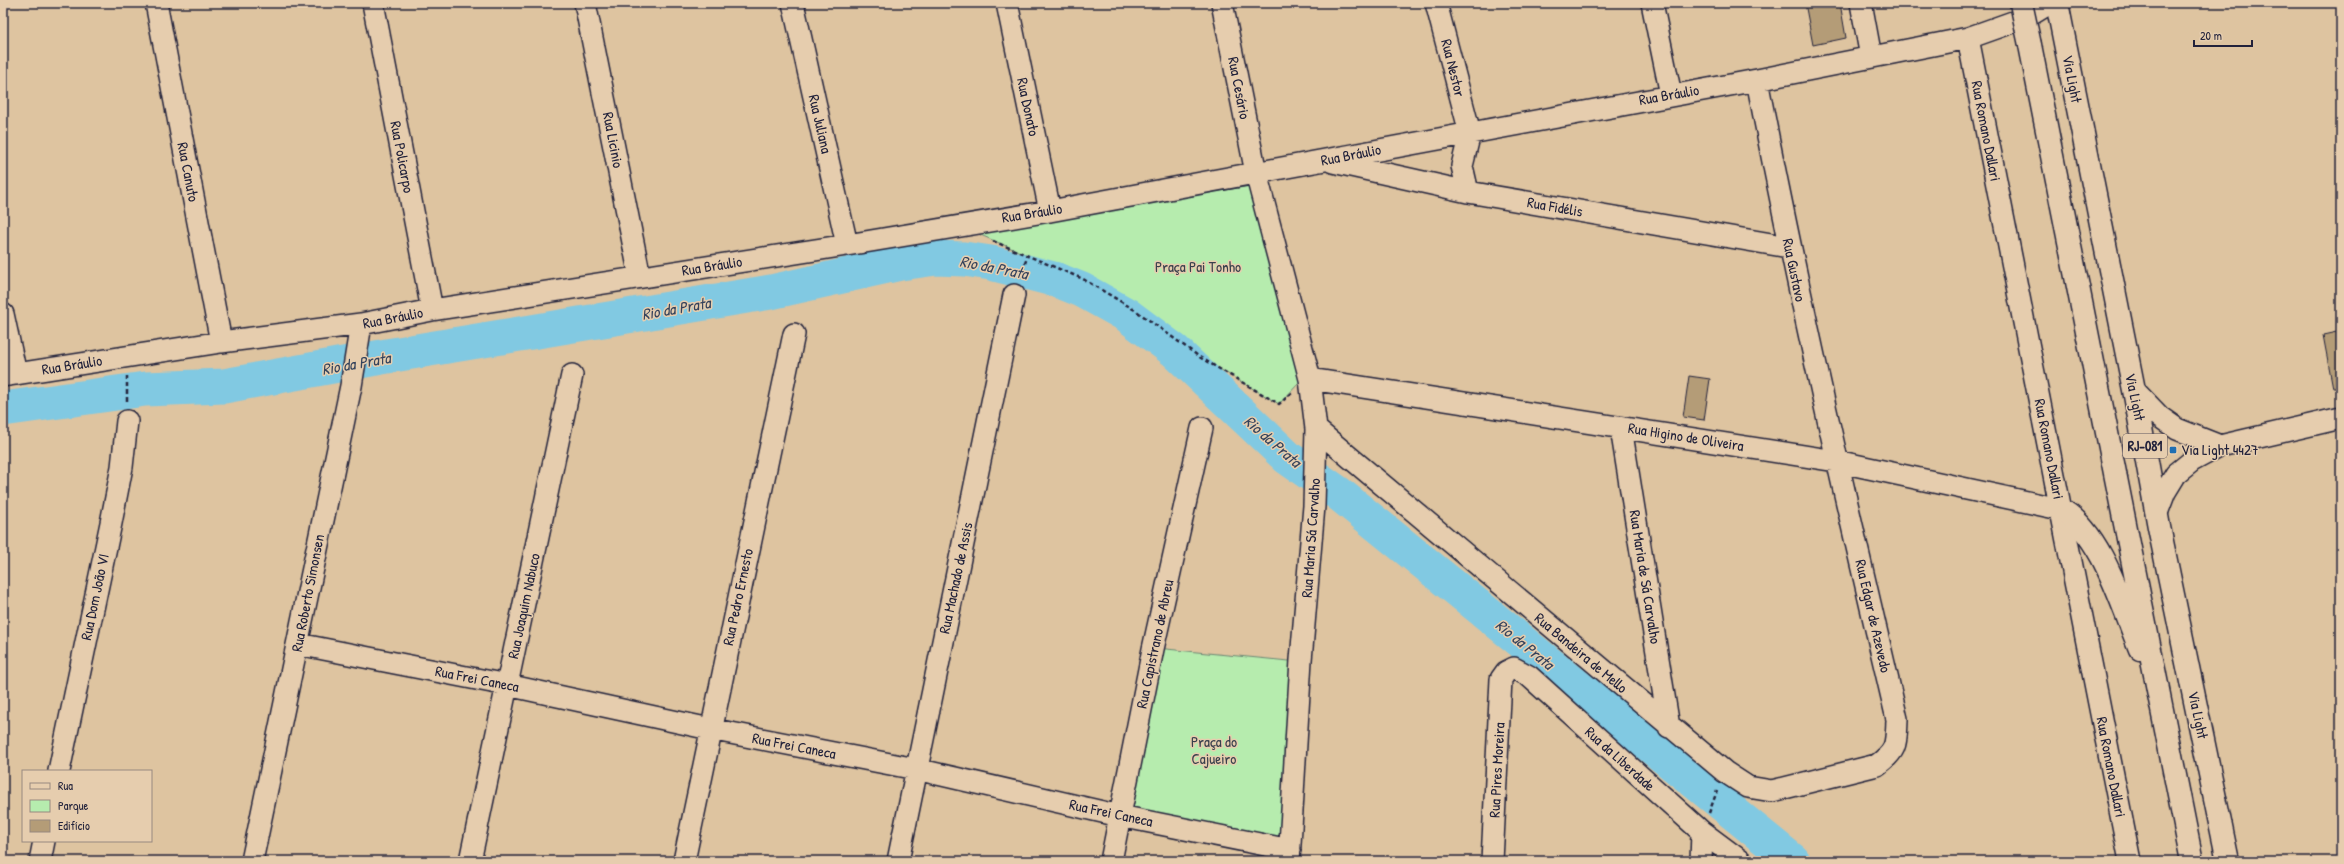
<svg xmlns="http://www.w3.org/2000/svg" width="2344" height="864" viewBox="0 0 2344 864" font-family="'Patrick Hand',sans-serif">
<style>
.green{fill:#b6ecae;stroke:#6c8774}
.lines{fill:none;stroke-linecap:round;stroke-linejoin:round}
.river{stroke:#81c9e2;stroke-width:35}
.building{fill:#b49c77;stroke:#22223b}
.minor-casing{stroke:#22223b;stroke-width:24}
.major-casing{stroke:#22223b;stroke-width:25}
.path{stroke:#22223b;stroke-width:2.5;stroke-dasharray:4 3;stroke-linecap:butt}
.minor{stroke:#e6cdae;stroke-width:21}
.major{stroke:#e6cdae;stroke-width:22}
.major-bridge-casing{stroke:#22223b;stroke-width:25;stroke-linecap:butt}
.major-bridge{stroke:#e6cdae;stroke-width:22}
.poi-dot{fill:#1f6fb2;stroke:#e6cdae;stroke-width:1.5}
.labels{text-anchor:middle;stroke-width:3;stroke-linejoin:round;paint-order:stroke}
.shield{fill:#e6cdae;stroke:#5d555e;stroke-width:1}
.shield-label{font-size:14px;font-weight:bold;fill:#22223b}
.street-label{font-size:15px;fill:#22223b;stroke:#e6cdae}
.park-label{font-size:15px;fill:#38404c;stroke:#e6cdae}
.poi-label{font-size:15px;fill:#22223b;stroke:#e6cdae;text-anchor:start}
.water-label{font-size:16px;font-style:italic;fill:#35435c;stroke:#e6cdae}
</style>
<rect width="100%" height="100%" fill="#dec4a0"/>
<filter id="ink" filterUnits="userSpaceOnUse"><feTurbulence type="fractalNoise" baseFrequency=".025" numOctaves="2"/><feDisplacementMap in="SourceGraphic" scale="8" xChannelSelector="R" yChannelSelector="G"/><feConvolveMatrix kernelMatrix="1 2 1 2 8 2 1 2 1" color-interpolation-filters="sRGB"/></filter>
<g filter="url(#ink)">
<!-- green -->
<path class="green" d="M1251 186 1301 381 1279 404 1201 358 1135 310 1083 279 969 230Z
M1156 648 1299 662 1286 846 1121 814Z"/>
<g class="lines">
<!-- river -->
<path class="river" d="M3 409 145 389 224 386 387 356 771 292 901 263 936 258 964 259 991 263 1057 280 1082 290 1127 315 1175 351 1288 458 1338 493 1793 861"/>
</g>
<!-- building -->
<path class="building" d="M1805 3H1840L1846 38 1813 45Z
M2341 331V388H2333L2323 335Z
M1689 376 1710 379 1704 420 1683 417Z"/>
<g class="lines">
<defs>
<path id="minor" d="M156 3 221 342
M373 3 432 310
M585 3 640 277
M793 3 847 245
M1007 3 1050 211
M1222 3 1256 173 1310 379 1316 429 1314 506 1301 660 1289 861
M1436 3 1470 133 1462 166 1468 192
M1652 3 1671 95
M1861 3 1871 57
M1968 38 2130 861
M1333 162 1468 192 1789 247
M3 314 16 374
M3 376 221 342 361 324 432 310 847 245 1050 211 1757 80 1968 38 2027 17 2050 3
M1310 379 1836 461 2060 509
M2134 390 2160 417 2177 429 2220 446
M1621 428 1669 727
M1316 429 1725 772 1748 787 1772 791 1877 765C1898 750 1896 743 1897 719 1847 506 1798 294 1757 80
M2157 513 2165 492 2176 474 2192 461 2220 446 2341 418
M298 644 507 685 710 729 916 769 1120 816 1290 850
M59 771 111 523 122 467 127 421
M40 861 44 841
M252 861 351 386 361 324
M470 861 572 375
M684 861 794 334
M898 861 1014 295
M1111 861 1153 649 1202 428
M1492 861 1501 679 1506 672 1514 668 1529 676 1702 832 1741 861
M1701 861 1702 832"/>
<path id="major" d="M2057 3 2134 390 2159 527 2228 861
M2030 45 2192 861
M2060 509C2102 532 2122 606 2140 649"/>
</defs>
<!-- minor casing -->
<use href="#minor" class="minor-casing"/>
<!-- major casing -->
<use href="#major" class="major-casing"/>
<!-- path -->
<path class="path" d="M993 241 1083 279 1135 310 1201 358 1279 404 1292 393
M1020 277 1028 255
M127 401V376
M1709 813 1717 791"/>
<!-- minor -->
<use href="#minor" class="minor"/>
<!-- major -->
<use href="#major" class="major"/>
<defs>
<path id="major-bridge" d="M2021 3 2030 45"/>
</defs>
<!-- major-bridge casing -->
<use href="#major-bridge" class="major-bridge-casing"/>
<!-- major-bridge -->
<use href="#major-bridge" class="major-bridge"/>
</g>
</g>
<!-- markers -->
<rect class="poi-dot" x="2169" y="446" width="8" height="8" rx="2"/>
<g class="labels">
<!-- shield labels -->
<rect class="shield" x="2123" y="434" width="44" height="24" rx="3"/>
<g class="shield-label">
<text x="2145" y="451">RJ-081</text>
</g>
<!-- street labels -->
<g class="street-label">
<text transform="translate(1453 68) rotate(76)" y="5">Rua Nestor</text>
<text transform="translate(2072 79) rotate(79)" y="5">Via Light</text>
<text transform="translate(1239 88) rotate(79)" y="5">Rua Cesário</text>
<text transform="translate(1669 95) rotate(-10)" y="5">Rua Bráulio</text>
<text transform="translate(1028 107) rotate(78)" y="5">Rua Donato</text>
<text transform="translate(820 124) rotate(77)" y="5">Rua Juliana</text>
<text transform="translate(1986 131) rotate(79)" y="5">Rua Romano Dallari</text>
<text transform="translate(613 140) rotate(79)" y="5">Rua Licinio</text>
<text transform="translate(1351 155) rotate(-11)" y="5">Rua Bráulio</text>
<text transform="translate(402 157) rotate(79)" y="5">Rua Policarpo</text>
<text transform="translate(188 172) rotate(79)" y="5">Rua Canuto</text>
<text transform="translate(1555 207) rotate(10)" y="5">Rua Fidélis</text>
<text transform="translate(1032 213) rotate(-9)" y="5">Rua Bráulio</text>
<text transform="translate(712 266) rotate(-9)" y="5">Rua Bráulio</text>
<text transform="translate(1794 270) rotate(78)" y="5">Rua Gustavo</text>
<text transform="translate(393 318) rotate(-11)" y="5">Rua Bráulio</text>
<text transform="translate(72 365) rotate(-9)" y="5">Rua Bráulio</text>
<text transform="translate(2135 397) rotate(78)" y="5">Via Light</text>
<text transform="translate(1686 437) rotate(9)" y="5">Rua Higino de Oliveira</text>
<text transform="translate(2049 449) rotate(79)" y="5">Rua Romano Dallari</text>
<text transform="translate(1311 538) rotate(-86)" y="5">Rua Maria Sá Carvalho</text>
<text transform="translate(1645 577) rotate(81)" y="5">Rua Maria de Sá Carvalho</text>
<text transform="translate(956 578) rotate(-78)" y="5">Rua Machado de Assis</text>
<text transform="translate(308 593) rotate(-79)" y="5">Rua Roberto Simonsen</text>
<text transform="translate(95 597) rotate(-78)" y="5">Rua Dom João VI</text>
<text transform="translate(738 597) rotate(-78)" y="5">Rua Pedro Ernesto</text>
<text transform="translate(524 606) rotate(-78)" y="5">Rua Joaquim Nabuco</text>
<text transform="translate(1873 616) rotate(77)" y="5">Rua Edgar de Azevedo</text>
<text transform="translate(1155 644) rotate(-78)" y="5">Rua Capistrano de Abreu</text>
<text transform="translate(1581 653) rotate(40)" y="5">Rua Bandeira de Mello</text>
<text transform="translate(477 679) rotate(11)" y="5">Rua Frei Caneca</text>
<text transform="translate(2198 715) rotate(78)" y="5">Via Light</text>
<text transform="translate(794 746) rotate(11)" y="5">Rua Frei Caneca</text>
<text transform="translate(1620 759) rotate(42)" y="5">Rua da Liberdade</text>
<text transform="translate(2111 767) rotate(79)" y="5">Rua Romano Dallari</text>
<text transform="translate(1497 770) rotate(-87)" y="5">Rua Pires Moreira</text>
<text transform="translate(1111 813) rotate(12)" y="5">Rua Frei Caneca</text>
</g>
<!-- park labels -->
<g class="park-label">
<text x="1198" y="272">Praça Pai Tonho</text>
<text x="1214" y="747">Praça do<tspan x="1214" dy="17">Cajueiro</tspan></text>
</g>
<!-- poi labels -->
<g class="poi-label">
<text x="2181" y="455">Via Light 4427</text>
</g>
<!-- water labels -->
<g class="water-label">
<text transform="translate(994 267) rotate(11)" y="6">Rio da Prata</text>
<text transform="translate(676 308) rotate(-10)" y="6">Rio da Prata</text>
<text transform="translate(356 363) rotate(-10)" y="6">Rio da Prata</text>
<text transform="translate(1273 441) rotate(41)" y="6">Rio da Prata</text>
<text transform="translate(1525 644) rotate(39)" y="6">Rio da Prata</text>
</g>
</g>
<!-- margin -->
<rect width="2344" height="864" fill="none" stroke="#e6cdae" stroke-width="16"/>
<rect x="8" y="8" width="2328" height="848" fill="none" stroke="#22223b" stroke-width="1.5" filter="url(#ink)"/>
<!-- legend -->
<rect x="22" y="770" width="130" height="72" fill="#e6cdae" stroke="#988980"/>
<rect x="30" y="783" width="20" height="6" fill="#e6cdae" stroke="#988980"/>
<text x="58" y="790" font-size="12" fill="#22223b">Rua</text>
<rect x="30" y="800" width="20" height="12" fill="#b6ecae" stroke="#988980"/>
<text x="58" y="810" font-size="12" fill="#22223b">Parque</text>
<rect x="30" y="820" width="20" height="12" fill="#b49c77" stroke="#988980"/>
<text x="58" y="830" font-size="12" fill="#22223b">Edifício</text>
<!-- scale -->
<path d="M2194 40v6h58v-6" fill="none" stroke="#22223b" stroke-width="2"/>
<text x="2200" y="40" font-size="12" fill="#22223b" stroke="#e6cdae" stroke-width="3" paint-order="stroke">20 m</text>
</svg>
